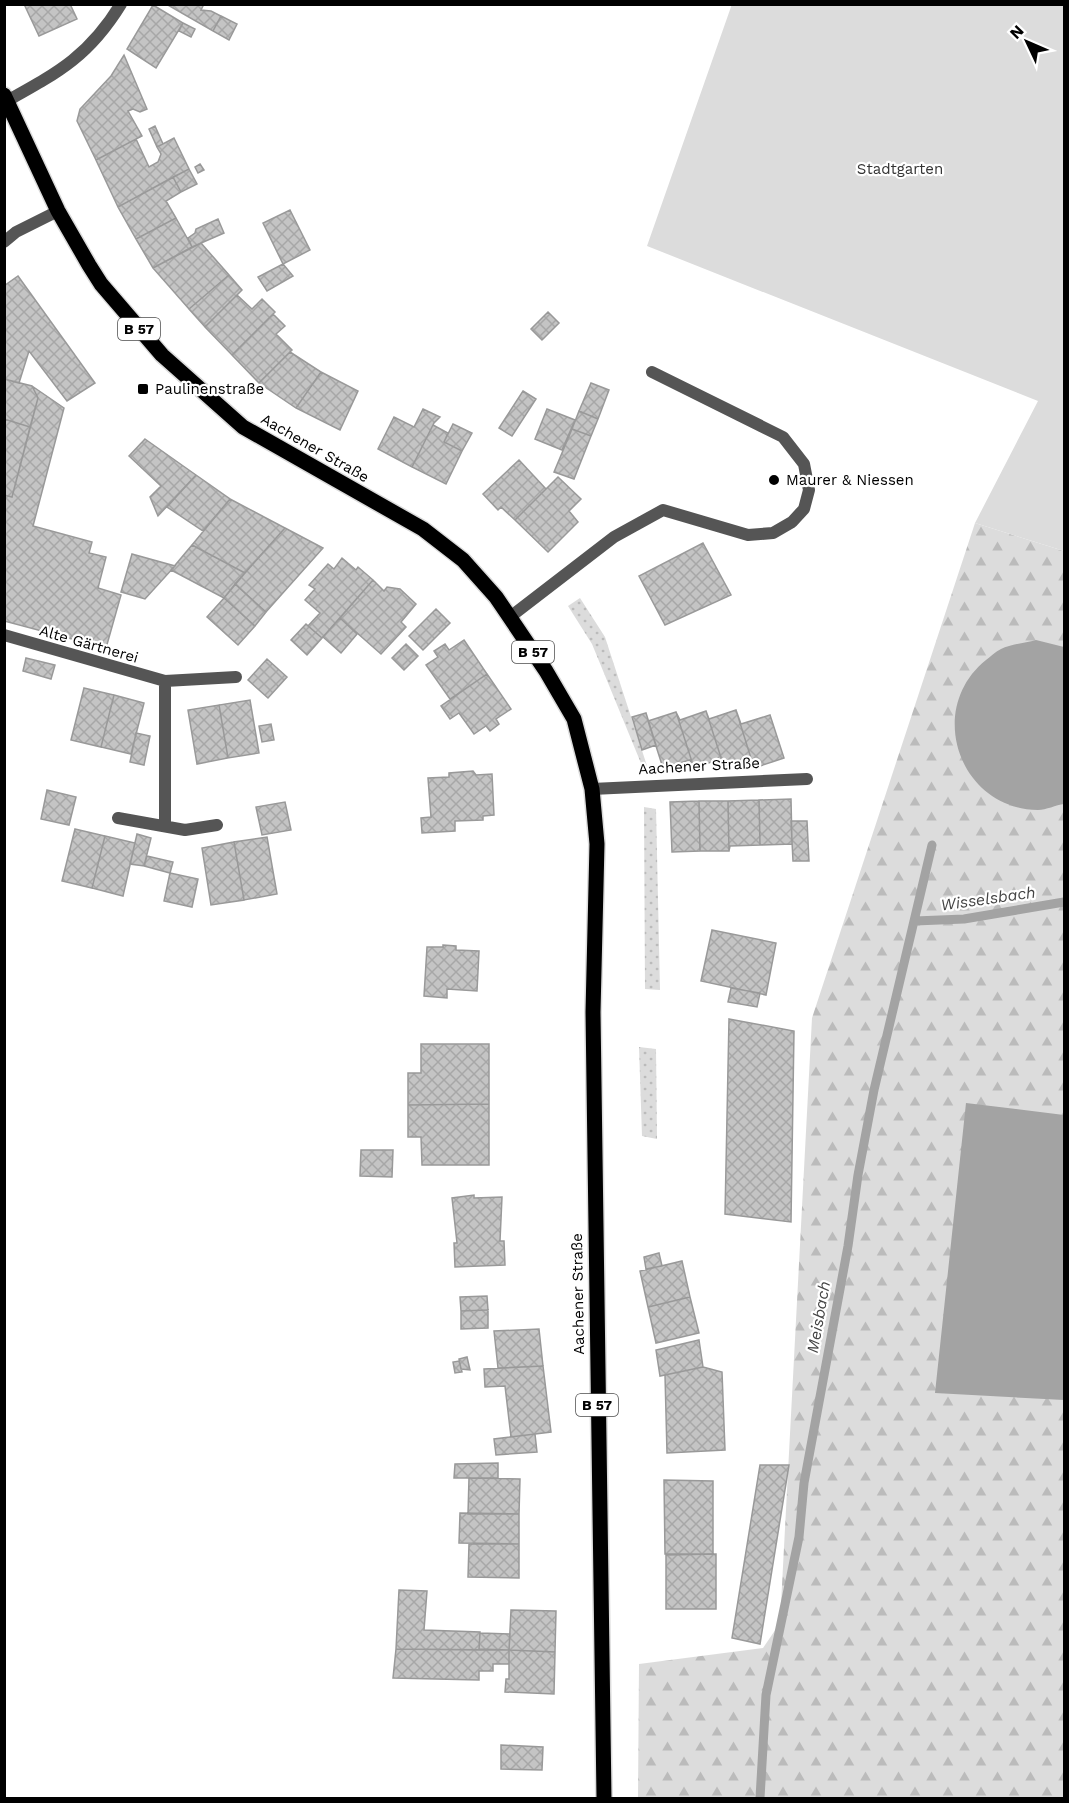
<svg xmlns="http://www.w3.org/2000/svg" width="1069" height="1803" viewBox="0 0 1069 1803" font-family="'Work Sans',sans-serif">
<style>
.grass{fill:url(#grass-dots)}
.forest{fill:url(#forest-firs)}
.park{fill:#dcdcdc}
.water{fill:#a3a3a3}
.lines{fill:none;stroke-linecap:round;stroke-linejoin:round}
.stream{stroke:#a3a3a3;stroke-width:9}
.building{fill:url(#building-cross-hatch);stroke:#999;stroke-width:1.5}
.primary-casing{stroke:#dbdbdb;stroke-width:18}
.lane{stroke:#555;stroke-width:12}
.street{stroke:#555;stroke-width:12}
.primary{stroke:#000;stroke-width:15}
.poi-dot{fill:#000;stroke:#fff;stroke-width:2}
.labels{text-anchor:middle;stroke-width:4.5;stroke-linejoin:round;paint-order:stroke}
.shield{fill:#fff;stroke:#4c4c4c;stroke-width:1.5}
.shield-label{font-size:14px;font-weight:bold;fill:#000}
.park-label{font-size:15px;fill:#333;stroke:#fff}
.poi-label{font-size:15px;fill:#000;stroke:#fff;text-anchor:start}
.street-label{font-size:15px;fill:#000;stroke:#fff}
.water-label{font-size:16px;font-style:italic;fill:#444;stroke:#fff}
</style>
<defs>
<pattern id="grass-dots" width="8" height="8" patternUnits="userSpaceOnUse" patternTransform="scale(1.5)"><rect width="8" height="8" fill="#dcdcdc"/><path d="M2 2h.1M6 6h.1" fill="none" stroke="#bbb" stroke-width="1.8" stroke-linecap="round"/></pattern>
<pattern id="forest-firs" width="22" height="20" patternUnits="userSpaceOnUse" patternTransform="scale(1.5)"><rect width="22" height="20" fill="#dcdcdc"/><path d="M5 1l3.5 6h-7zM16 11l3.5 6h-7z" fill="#bbb"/></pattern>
<pattern id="building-cross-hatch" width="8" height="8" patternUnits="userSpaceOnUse" patternTransform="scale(1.5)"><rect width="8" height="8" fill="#c4c4c4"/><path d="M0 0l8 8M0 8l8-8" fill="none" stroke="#a7a7a7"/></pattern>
</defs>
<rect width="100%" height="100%" fill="#fff"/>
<!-- grass -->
<path class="grass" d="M580 598 605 637 649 772 645 773 592 644 568 606Z
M644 807 656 809 660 990 645 989Z
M639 1047 656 1049 657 1139 642 1136Z"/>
<!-- forest -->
<path class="forest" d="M975 523 1064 551V1798H638L639 1664 763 1648 780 1623 812 1018Z"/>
<!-- park -->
<path class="park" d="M732 4 1064 5V551L975 523 1038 401 647 246Z"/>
<!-- water -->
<path class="water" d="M1036 640 1064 647V804C1056 805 1046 810 1038 810 959 809 925 709 986 660 990 657 995 652 1001 649 1011 644 1025 643 1036 640Z
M966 1103 1064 1115V1400L935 1393Z"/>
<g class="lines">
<!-- stream -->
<path class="stream" d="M915 921 964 919 1064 902
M760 1798 766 1695 799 1537 804 1483 848 1246 858 1175 874 1090 932 845"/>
</g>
<!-- building -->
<path class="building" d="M24 4H70L77 19 39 36Z
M166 4H204L201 10 211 11 221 16 213 31Z
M153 5 183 23 156 68 127 49Z
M221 16 237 24 229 40 213 31Z
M183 23 195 29 191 37 179 31Z
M124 55 147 109 140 112 133 109 128 111 142 136 96 160 77 121 80 109 111 76Z
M155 126 163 144 157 147 149 129Z
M174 138 189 169 118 207 96 160 136 139 149 167 158 162 161 154 157 147Z
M200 164 204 170 198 173 195 167Z
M189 169 197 184 181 192 173 177Z
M173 177 181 192 166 201 176 218 136 239 118 207Z
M290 210 310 250 283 264 263 223Z
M176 218 192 247 153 268 136 239Z
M218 219 224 233 192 247 188 238 195 233 196 229Z
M201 243 229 275 189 309 153 268Z
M283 264 293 276 267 291 258 277Z
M229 275 242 290 205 327 189 309Z
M18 276 95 383 67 401 29 351 19 383 4 379V286Z
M237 295 252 309 262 299 275 312 232 355 205 327Z
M548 312 559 323 542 340 531 329Z
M273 314 285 326 276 334 292 350 259 383 232 355Z
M290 352 321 372 296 408 259 383Z
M321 372 358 391 340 430 296 408Z
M4 379 32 386 38 398 30 427 4 419Z
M591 383 609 390 598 419 579 411Z
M32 386 64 408 33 526 92 542 89 553 106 557 98 588 121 595 106 648 4 621V495L12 497 38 398Z
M523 391 536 399 512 436 499 428Z
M423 409 440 417 434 423 412 467 378 449 394 417 414 427Z
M547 409 575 420 562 450 535 439Z
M579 411 598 419 591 436 572 429Z
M4 419 30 427 12 497 4 495Z
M453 424 472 433 462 451 444 442Z
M433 425 448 433 444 442 462 451 446 484 412 467Z
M572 429 591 436 574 479 554 472Z
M145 439 196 475 158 516 150 497 161 486 129 456Z
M519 460 546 489 515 520 501 507 498 510 483 494Z
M196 475 230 499 203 531 167 507Z
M558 477 581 499 569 511 578 522 548 552 515 520Z
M230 499 285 528 245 573 192 545Z
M285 528 323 548 266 612 235 584Z
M703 543 731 595 665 625 639 576Z
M192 545 245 573 224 598 171 570Z
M132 554 175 566 145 599 121 592Z
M342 558 356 570 358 567 373 580 322 638 308 626 320 613 305 600 315 589 309 585 328 564 334 569Z
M373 580 384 591 387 587 400 589 416 604 401 622 406 627 381 654 340 618Z
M235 584 266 612 255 626 224 598Z
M224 598 255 626 238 645 207 617Z
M436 609 450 623 423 650 409 636Z
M340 618 357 634 341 653 323 637Z
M306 624 322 638 307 655 291 640Z
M464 640 487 674 450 699 426 665 438 657 434 651 445 644 449 650Z
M406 644 418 656 404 670 392 658Z
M26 658 55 665 51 679 23 671Z
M267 659 287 677 268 698 248 680Z
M487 674 511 709 496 719 499 724 490 731 486 726 474 734 459 713 450 719 441 706Z
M84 688 114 695 101 747 71 740Z
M114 695 144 703 131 754 101 747Z
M250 700 259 753 228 758 219 705Z
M219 705 228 758 197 764 188 710Z
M736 710 754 768H752L750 758 724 767 706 711 709 719Z
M736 710 741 724 770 715 784 758 754 768Z
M706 711 724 767H722L720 759 694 768 676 712 680 720Z
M676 712 694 768H693L690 760 663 768 648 721Z
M646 713 656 745 642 750 632 717Z
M271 724 274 740 262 742 259 726Z
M136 733 150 736 144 765 130 762Z
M473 771 476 775 492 774 494 815 483 816V820L455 821V831L422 833 421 818 431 817 428 778 449 777V773Z
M47 790 76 797 69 825 41 819Z
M791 799 792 844 760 845 759 800Z
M759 800 760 845 730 846 729 851 728 801Z
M699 801 700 851 672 852 670 802Z
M699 801H728L729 851H700Z
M285 802 291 830 262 835 256 807Z
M791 821H807L809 861H793Z
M75 829 105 836 92 888 62 881Z
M137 834 151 838 144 866 130 864Z
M105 836 135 843 123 896 92 888Z
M267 837 277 894 244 900 234 842Z
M234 842 244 900 211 905 202 848Z
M147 856 173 862 170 873 144 866Z
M170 873 198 879 192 907 164 901Z
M712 930 776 943 766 995 701 981Z
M443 945 456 946V950L479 951 477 991 447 989V998L424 996 427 947H443Z
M731 988 760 993 757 1007 728 1002Z
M729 1019 794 1031 791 1222 725 1214Z
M421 1044H489V1104L408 1105V1073H421Z
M489 1104V1165H422L421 1137H408V1105Z
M361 1150H393L392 1177 360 1176Z
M474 1195V1198L502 1197 500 1241H504L505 1265 455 1267 454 1243H457L452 1198Z
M659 1253 662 1266 646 1269 644 1257Z
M682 1261 690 1297 648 1307 640 1271Z
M487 1296 488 1310 461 1311 460 1297Z
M690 1297 699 1333 656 1343 648 1307Z
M488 1310V1328L461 1329V1311Z
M539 1329 543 1366 498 1368 494 1331Z
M699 1340 703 1367 660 1376 656 1350Z
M467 1357 470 1370 461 1369 459 1359Z
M459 1361 462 1372 455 1373 453 1362Z
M543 1366 551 1432 511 1437 505 1386 485 1387 484 1369Z
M703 1367 722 1372 725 1450 667 1453 665 1375Z
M535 1434 537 1452 496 1455 494 1439Z
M498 1463V1478H454L455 1464Z
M760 1465H789L760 1644 732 1638Z
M469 1478 520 1479 519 1514H468Z
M664 1480 713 1481V1554H665Z
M460 1513 519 1514V1544L459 1543Z
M469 1544H519V1578L468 1577Z
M716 1554V1609H666V1555Z
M399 1590 427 1591 424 1630 480 1632 479 1650 396 1649Z
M511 1610 556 1611 555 1652 509 1650Z
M480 1633 510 1634 509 1650 479 1649Z
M396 1649 509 1650V1664H493V1671H479V1680L393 1678Z
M509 1650 555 1652 554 1694 505 1692 506 1679H509Z
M501 1745 543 1747 542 1770 501 1769Z"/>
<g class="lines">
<defs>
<path id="primary" d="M4 95 58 211 89 265 101 284 162 355 243 427 423 529 463 560 496 597 546 671 574 719 592 789 597 844 593 1012 604 1798"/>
</defs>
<!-- primary casing -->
<use href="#primary" class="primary-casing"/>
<!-- lane -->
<path class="lane" d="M510 617 614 537 663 510 748 535 773 533 792 522 804 509 809 490 804 464 783 437 652 372"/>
<!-- street -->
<path class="street" d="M7 101C59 72 89 56 121 4
M4 242 16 232 58 211
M4 635 165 681V826
M165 681 236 677
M592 789 807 779
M118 818 185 830 217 825"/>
<!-- primary -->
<use href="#primary" class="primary"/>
</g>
<!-- markers -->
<g class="poi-dot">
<rect x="137" y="383" width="12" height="12" rx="3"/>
<circle cx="774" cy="480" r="6"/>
</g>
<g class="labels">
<!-- shield labels -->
<g class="shield">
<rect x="118" y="318" width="42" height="22" rx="4.5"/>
<rect x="512" y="641" width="42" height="22" rx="4.5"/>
<rect x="576" y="1394" width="42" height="22" rx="4.5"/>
</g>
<g class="shield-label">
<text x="139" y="334">B 57</text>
<text x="533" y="657">B 57</text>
<text x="597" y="1410">B 57</text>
</g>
<!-- park labels -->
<g class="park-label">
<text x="900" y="174">Stadtgarten</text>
</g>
<!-- poi labels -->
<g class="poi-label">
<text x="155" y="394">Paulinenstraße</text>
<text x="786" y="485">Maurer &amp; Niessen</text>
</g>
<!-- street labels -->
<g class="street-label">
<text transform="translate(315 448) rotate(30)" y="5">Aachener Straße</text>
<text transform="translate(89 644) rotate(16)" y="5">Alte Gärtnerei</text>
<text transform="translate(699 766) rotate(-3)" y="5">Aachener Straße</text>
<text transform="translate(578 1294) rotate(-91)" y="5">Aachener Straße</text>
</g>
<!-- water labels -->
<g class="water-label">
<text transform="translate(988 898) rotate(-8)" y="6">Wisselsbach</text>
<text transform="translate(818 1317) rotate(-80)" y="6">Meisbach</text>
</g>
</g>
<!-- border -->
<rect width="1069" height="1803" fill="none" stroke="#000000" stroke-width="12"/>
<!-- north arrow -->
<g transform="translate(1027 42) rotate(314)" stroke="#ffffff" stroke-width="4.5" paint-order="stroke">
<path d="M0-4.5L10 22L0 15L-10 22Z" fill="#000000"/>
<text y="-9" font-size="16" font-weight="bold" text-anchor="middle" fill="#000000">N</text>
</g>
</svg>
